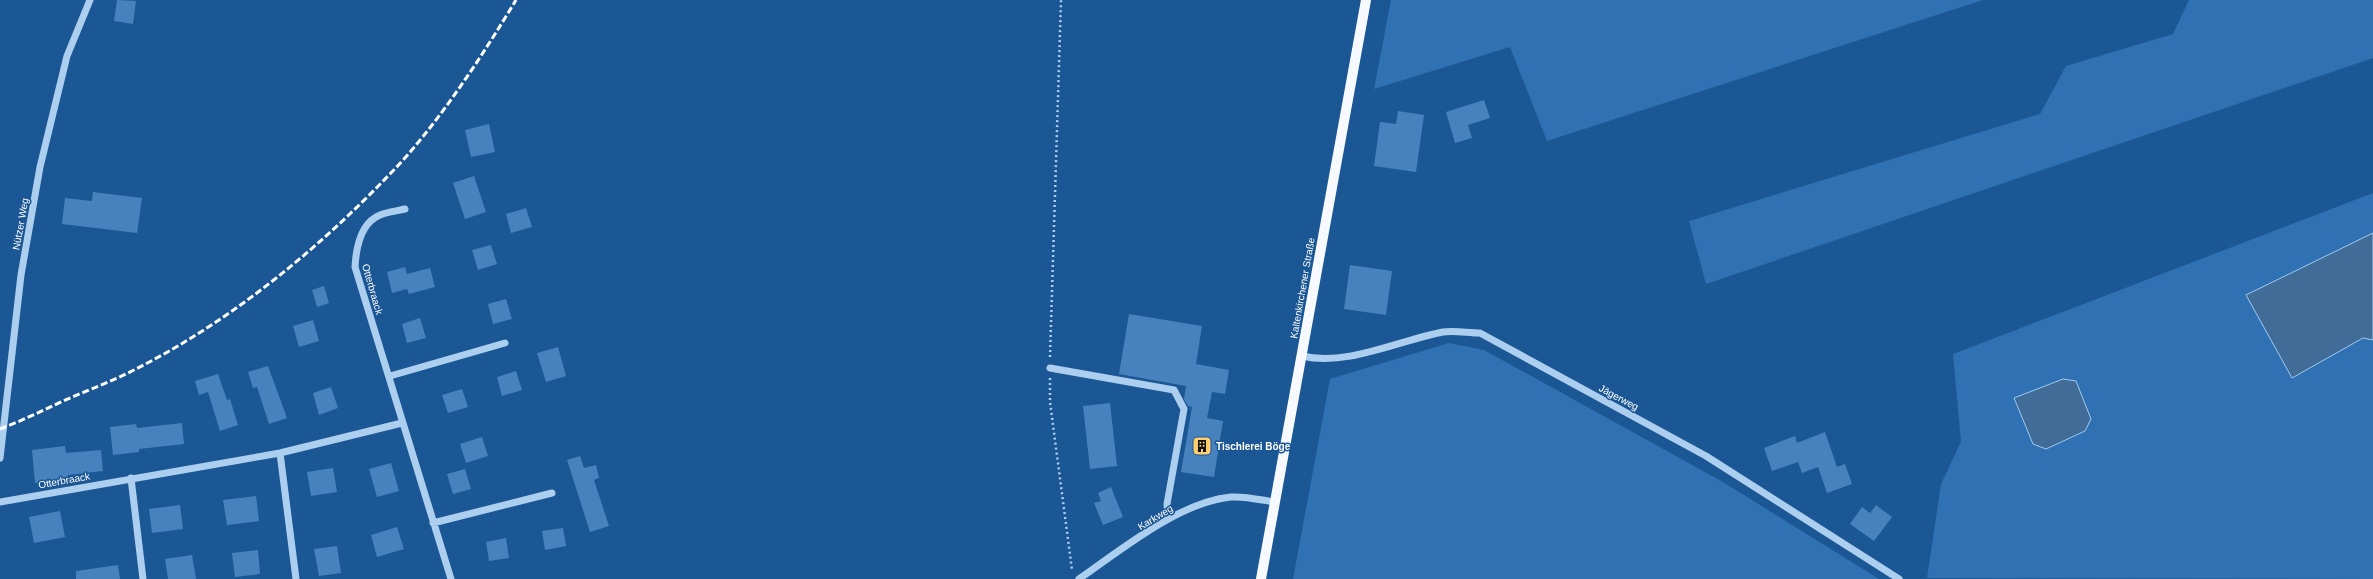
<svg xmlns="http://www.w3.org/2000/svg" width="2373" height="579" viewBox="0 0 2373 579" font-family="Helvetica,sans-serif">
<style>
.green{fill:#2f71b3}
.water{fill:#416c98;stroke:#a1caf1}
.building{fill:#4882be}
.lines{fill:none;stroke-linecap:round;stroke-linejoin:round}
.path{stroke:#adcfef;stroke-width:2.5;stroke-dasharray:2 3;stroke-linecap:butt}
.minor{stroke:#adcfef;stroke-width:7}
.major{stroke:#f6faff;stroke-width:10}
.rail{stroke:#fff;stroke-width:3;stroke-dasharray:7 3;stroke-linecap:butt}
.labels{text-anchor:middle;stroke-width:3;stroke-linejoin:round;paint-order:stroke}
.street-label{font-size:10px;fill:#fff;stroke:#1b5795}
.poi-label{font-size:10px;font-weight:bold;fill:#fff;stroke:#1b5795;text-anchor:start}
</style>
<rect width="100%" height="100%" fill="#1b5795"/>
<!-- green -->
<path class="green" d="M1391 0H1983L1547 141 1510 47 1374 89Z
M2189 0H2373V58L1706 284 1689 221 2040 114 2066 66 2173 34Z
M2373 193V233L2246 295 2292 378 2363 338 2373 340V579L1927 578 1941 484 1961 442 1953 354Z
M1449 343 1484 350 1723 482 1879 579H1293L1330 379Z"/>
<!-- water -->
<path class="water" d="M2373 233V340L2363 338 2292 378 2246 295Z
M2063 379 2076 381 2091 419 2085 431 2046 449 2033 444 2014 398Z"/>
<!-- building -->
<path class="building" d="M117 0 136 1 133 24 114 21Z
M1484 100 1490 118 1468 125 1472 138 1455 143 1446 112Z
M1398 111 1424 115 1416 172 1374 166 1380 122 1396 124Z
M489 124 495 152 471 157 465 130Z
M474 176 486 212 465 219 453 183Z
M93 192 142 198 137 233 62 224 65 198 92 201Z
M526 208 532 227 511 233 506 214Z
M491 245 497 264 478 270 472 250Z
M1350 265 1392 271 1386 315 1344 309Z
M405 267 407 274 430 268 435 287 409 294 407 289 392 293 387 272Z
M324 286 329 303 317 307 312 290Z
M506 299 512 319 493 324 488 304Z
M1129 314 1202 326 1196 364 1229 370 1225 394 1212 392 1207 418 1223 421 1214 477 1181 472 1192 407 1188 406 1184 399 1186 386 1119 374Z
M420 318 426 338 407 343 402 324Z
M313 320 319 341 299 347 293 326Z
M558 347 566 376 546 382 537 353Z
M268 366 287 418 269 424 257 387 253 388 248 372Z
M516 371 522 390 502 396 497 377Z
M218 374 227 400 230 399 238 425 220 431 208 392 199 395 195 381Z
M331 387 338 408 319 415 313 393Z
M462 389 468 407 448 413 442 395Z
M1110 403 1117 466 1090 469 1083 406Z
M182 423 184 444 139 449V452L113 455 110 427 136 424 137 428Z
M1825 432 1837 467 1845 464 1852 484 1827 493 1818 467 1802 473 1798 462 1772 471 1764 448 1795 436 1797 443Z
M482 437 488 456 466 463 460 444Z
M65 446 66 453 101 450 103 471 68 475V479L35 483 32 450Z
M580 456 584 468 596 465 599 478 594 480 609 526 590 532 567 460Z
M391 463 399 491 377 497 369 469Z
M333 468 337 492 311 496 307 472Z
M465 469 471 489 453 494 447 474Z
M1111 487 1123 517 1103 525 1094 503 1101 501 1098 493Z
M256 496 259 521 227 525 223 500Z
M180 505 183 529 152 533 149 509Z
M1876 505 1892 517 1874 541 1850 524 1862 507 1870 513Z
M60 511 65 537 34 543 29 517Z
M397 527 404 549 377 557 371 535Z
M563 528 566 546 545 550 542 531Z
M506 538 509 558 489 561 486 542Z
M337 546 341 573 319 576 314 549Z
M258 550 260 574 235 577 232 553Z
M192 555 196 579H168L165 559Z
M118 565 120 579H76V571Z"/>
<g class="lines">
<!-- path -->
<path class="path" d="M1050 357 1061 0
M1050 378V402L1072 570"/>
<!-- minor -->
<path class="minor" d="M405 209C397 211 387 212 380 215 360 223 356 249 355 267L451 579
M1302 356C1346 367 1400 340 1443 332 1454 330 1468 333 1480 333L1706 456 1899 579
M1050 368 1174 390 1184 409 1167 504 1168 518
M390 376 505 343
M280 453 296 579
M0 458 21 275 40 167 67 56 90 0
M131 478 143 579
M0 502 280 453 402 423
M433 523 552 493
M1079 579C1121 550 1179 502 1231 497 1245 496 1261 500 1274 502"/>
<!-- major -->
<path class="major" d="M1261 579 1366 0"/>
<!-- rail -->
<path class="rail" d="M0 429C21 421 42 411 63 401 86 391 110 382 132 371 228 323 315 252 389 175 436 127 481 58 516 0"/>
</g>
<!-- icons -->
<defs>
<symbol id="building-square" viewBox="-11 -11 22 22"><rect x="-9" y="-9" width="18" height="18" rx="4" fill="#ffcd6c" stroke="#1b5795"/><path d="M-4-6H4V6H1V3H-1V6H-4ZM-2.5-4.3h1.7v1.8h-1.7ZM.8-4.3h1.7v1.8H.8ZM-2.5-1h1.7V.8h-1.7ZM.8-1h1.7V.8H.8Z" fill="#111"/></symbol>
</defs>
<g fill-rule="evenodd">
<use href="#building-square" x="1191" y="435" width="22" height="22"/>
</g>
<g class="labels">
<!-- street labels -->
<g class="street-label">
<text transform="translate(20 224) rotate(-80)" y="4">Nützer Weg</text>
<text transform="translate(1302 288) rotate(-80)" y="4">Kaltenkirchener Straße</text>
<text transform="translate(373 289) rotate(74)" y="4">Otterbraack</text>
<text transform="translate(1619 397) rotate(28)" y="4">Jägerweg</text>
<text transform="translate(64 480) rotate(-10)" y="4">Otterbraack</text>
<text transform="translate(1155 517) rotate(-31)" y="4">Karkweg</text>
</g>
<!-- poi labels -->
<g class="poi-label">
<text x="1216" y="450">Tischlerei Böge</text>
</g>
</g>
</svg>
